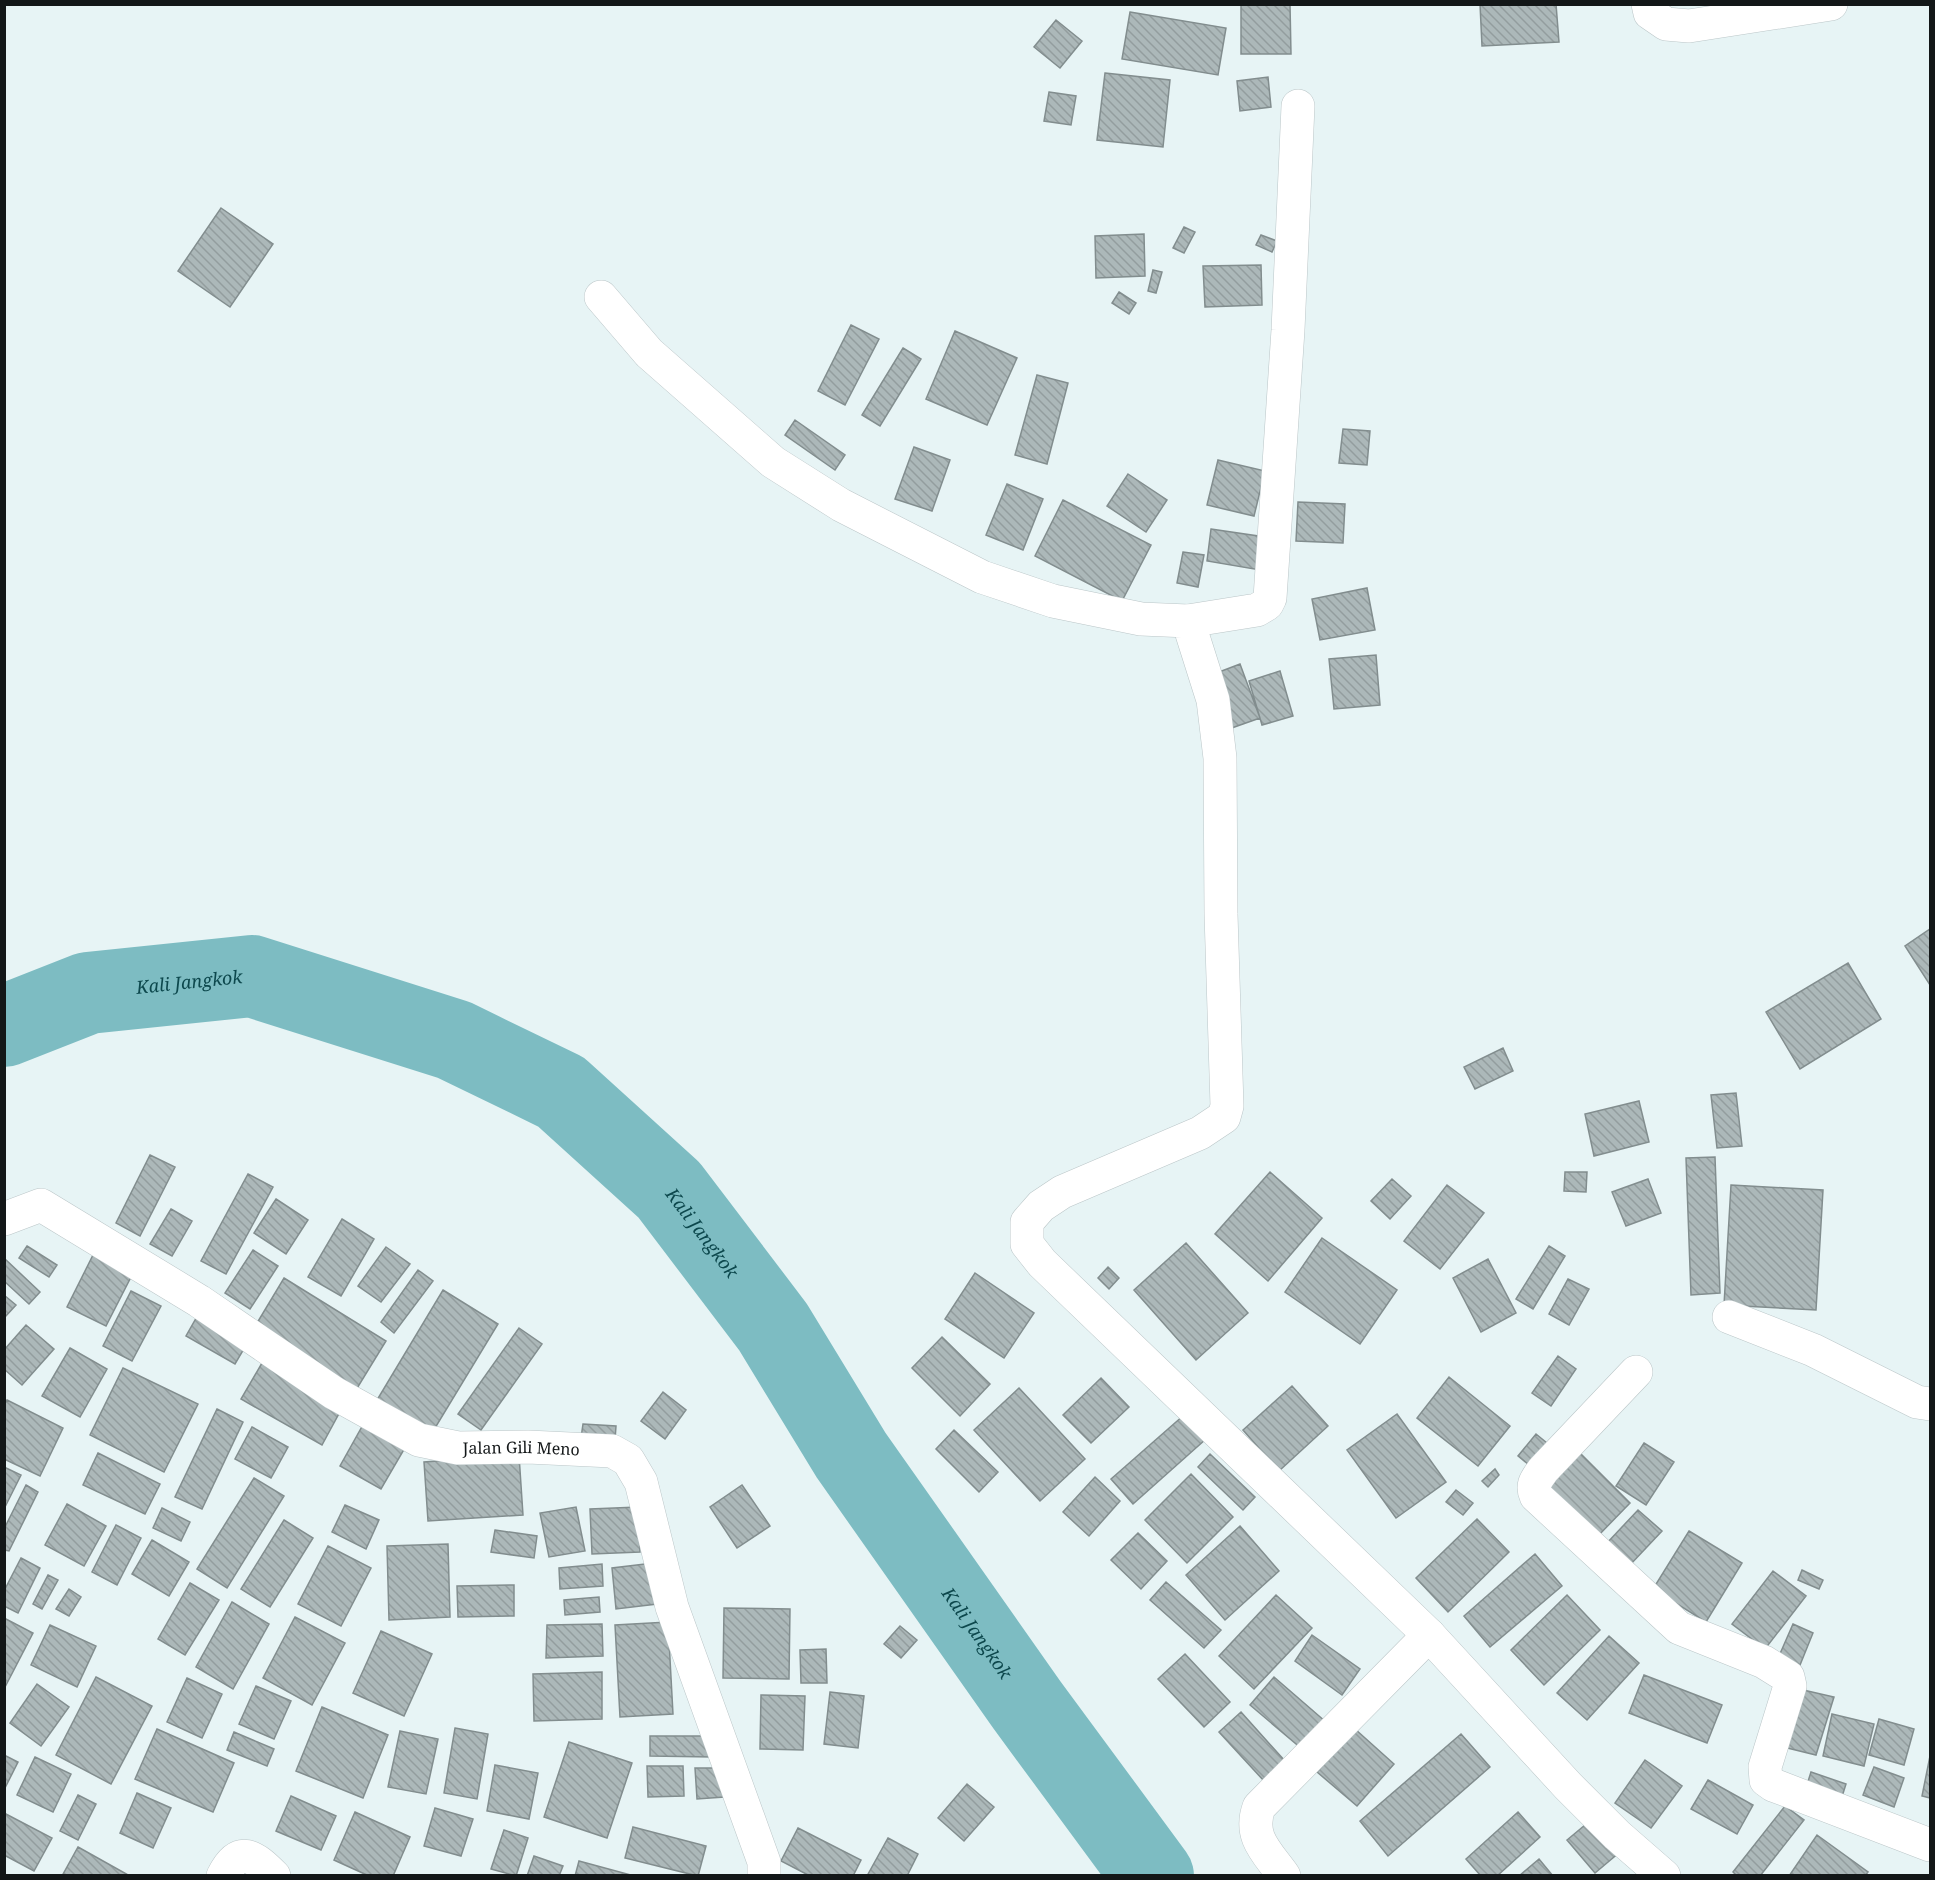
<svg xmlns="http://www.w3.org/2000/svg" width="1935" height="1880" viewBox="0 0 1935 1880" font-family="'Noto Serif',serif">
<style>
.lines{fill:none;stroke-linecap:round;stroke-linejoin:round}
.river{stroke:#7dbcc2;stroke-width:82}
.building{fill:url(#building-back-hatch);stroke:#828d8e;stroke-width:1.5}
.minor-casing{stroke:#bbc6c8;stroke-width:34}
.minor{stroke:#fff;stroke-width:33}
.labels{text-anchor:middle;stroke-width:4.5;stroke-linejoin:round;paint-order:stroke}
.street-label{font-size:16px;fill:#131718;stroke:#e7f4f5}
.water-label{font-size:18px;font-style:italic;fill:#0d484d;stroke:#e7f4f5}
</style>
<defs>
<pattern id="building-back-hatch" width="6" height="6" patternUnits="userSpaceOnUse" patternTransform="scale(1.5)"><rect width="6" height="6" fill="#acb8b9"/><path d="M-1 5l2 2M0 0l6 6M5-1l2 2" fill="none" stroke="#939d9e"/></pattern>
</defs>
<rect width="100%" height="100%" fill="#e7f4f5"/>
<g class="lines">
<!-- river -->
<path class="river" id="s1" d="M4 1026 88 993 252 976 454 1040 561 1092 669 1190 773 1327 851 1455 1027 1705 1153 1876"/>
</g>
<!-- building -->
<path class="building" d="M1241 4H1290L1291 54H1241Z
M1480 4H1556L1559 42 1482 46Z
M1130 12 1226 28 1218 75 1122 59Z
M1056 20 1082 41 1060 68 1034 47Z
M1105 73 1170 80 1163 147 1097 140Z
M1268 77 1271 107 1240 111 1237 81Z
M1049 92 1076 96 1071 125 1044 121Z
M221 208 273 244 230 307 178 271Z
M1184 227 1195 232 1184 253 1173 248Z
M1144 234 1145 276 1096 278 1095 236Z
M1261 235 1277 241 1272 252 1256 245Z
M1261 265 1262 305 1205 307 1203 266Z
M1153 270 1162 272 1156 293 1148 291Z
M1119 292 1136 303 1129 314 1112 303Z
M851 325 879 339 845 405 818 391Z
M955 331 1017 358 987 425 926 399Z
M903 348 921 359 880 426 862 415Z
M1037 375 1068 383 1047 464 1015 455Z
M795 420 845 455 835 470 785 435Z
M1343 429 1370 431 1367 465 1339 463Z
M914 447 950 460 932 511 895 499Z
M1218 460 1265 471 1254 516 1207 505Z
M1128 474 1167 500 1146 532 1107 506Z
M1007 484 1043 499 1023 550 986 535Z
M1063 500 1151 545 1122 601 1035 556Z
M1298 502 1345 504 1343 543 1296 541Z
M1211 529 1265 537 1260 570 1207 561Z
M1183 552 1204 555 1198 587 1177 583Z
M1367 588 1375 630 1320 640 1312 599Z
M1376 655 1380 705 1334 709 1329 659Z
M1240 664 1260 718 1226 730 1206 677Z
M1280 671 1293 716 1262 725 1249 681Z
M1930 929V985L1905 946Z
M1848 963 1881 1019 1800 1069 1766 1012Z
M1503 1048 1513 1071 1475 1089 1464 1067Z
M1736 1093 1742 1146 1717 1148 1711 1095Z
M1639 1101 1649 1142 1594 1156 1585 1114Z
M150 1155 175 1167 140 1236 116 1223Z
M1715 1157 1720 1293 1691 1295 1686 1158Z
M1270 1172 1322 1218 1268 1281 1215 1234Z
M1565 1172H1587L1586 1192 1564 1191Z
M248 1174 273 1187 226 1274 201 1261Z
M1392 1179 1411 1196 1390 1219 1371 1201Z
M1648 1179 1661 1213 1626 1226 1612 1192Z
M1447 1185 1484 1213 1440 1269 1404 1241Z
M1731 1185 1823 1190 1816 1310 1724 1305Z
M276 1199 308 1220 286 1254 254 1233Z
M171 1209 192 1221 172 1256 150 1244Z
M342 1219 374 1239 341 1296 308 1277Z
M1322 1238 1397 1290 1360 1344 1285 1292Z
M1186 1243 1248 1313 1196 1360 1134 1290Z
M27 1246 57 1265 49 1277 19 1258Z
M1549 1246 1565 1256 1533 1309 1516 1299Z
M386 1247 410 1264 381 1302 358 1286Z
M253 1250 278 1266 250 1309 225 1293Z
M93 1255 132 1275 106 1326 67 1307Z
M4 1258 40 1292 29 1304 4 1281Z
M1488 1259 1516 1313 1481 1332 1453 1278Z
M1108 1267 1119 1278 1109 1289 1098 1278Z
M418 1270 433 1281 394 1333 381 1322Z
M975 1273 1034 1313 1004 1358 945 1319Z
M284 1278 386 1341 356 1390 254 1328Z
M1568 1279 1589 1289 1569 1325 1549 1314Z
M443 1290 498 1324 429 1438 374 1405Z
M131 1291 161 1306 132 1361 103 1346Z
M4 1295 16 1305 4 1318Z
M199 1313 248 1342 235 1364 186 1336Z
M26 1325 54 1349 22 1385 4 1369V1350Z
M519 1328 542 1344 481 1430 458 1414Z
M942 1337 990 1384 960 1416 912 1368Z
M70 1348 107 1369 80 1417 42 1396Z
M1558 1356 1576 1369 1551 1406 1532 1393Z
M262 1363 342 1408 322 1445 241 1399Z
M123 1368 198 1404 164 1472 90 1435Z
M1449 1377 1510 1426 1478 1466 1417 1418Z
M1101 1378 1129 1407 1091 1443 1063 1415Z
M1292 1386 1328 1426 1279 1471 1243 1430Z
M1019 1388 1085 1459 1040 1501 974 1430Z
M663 1392 686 1410 665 1439 641 1421Z
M7 1400 63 1428 40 1476 4 1459V1405Z
M217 1409 243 1422 202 1509 175 1497Z
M1397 1414 1446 1482 1396 1518 1347 1450Z
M1184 1415 1206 1439 1133 1504 1111 1479Z
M364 1423 406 1446 381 1489 340 1466Z
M583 1424 616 1426 615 1440 581 1438Z
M252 1427 288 1447 271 1478 235 1459Z
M954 1430 998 1472 979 1492 936 1449Z
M1536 1434 1552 1447 1534 1469 1518 1456Z
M1644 1443 1674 1462 1646 1505 1616 1486Z
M1579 1452 1630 1503 1595 1539 1544 1489Z
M98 1453 160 1484 145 1514 83 1485Z
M1210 1454 1255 1497 1243 1510 1198 1467Z
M519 1455 523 1515 428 1521 424 1462Z
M4 1467 21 1475 4 1509Z
M1495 1469 1499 1475 1488 1487 1482 1481Z
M1191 1474 1233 1517 1187 1563 1145 1520Z
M1095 1477 1120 1501 1089 1536 1063 1512Z
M254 1478 284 1496 227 1588 197 1569Z
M26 1485 38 1492 9 1551 4 1550V1529Z
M742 1485 770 1526 737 1548 710 1507Z
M1456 1490 1473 1503 1463 1515 1446 1502Z
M67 1504 106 1526 84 1566 45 1545Z
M345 1505 379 1520 366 1549 332 1532Z
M576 1507 585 1551 549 1557 540 1513Z
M638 1507 640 1552 592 1554 590 1509Z
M162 1508 190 1522 181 1541 153 1528Z
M1638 1510 1662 1531 1630 1565 1607 1543Z
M1477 1519 1509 1552 1448 1612 1416 1578Z
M284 1520 313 1538 270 1607 241 1589Z
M116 1525 141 1538 117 1585 92 1572Z
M1240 1526 1279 1571 1225 1620 1186 1575Z
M495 1530 537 1536 534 1558 491 1552Z
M1689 1531 1742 1563 1706 1622 1653 1589Z
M1138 1533 1167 1561 1141 1589 1111 1560Z
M152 1540 189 1562 169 1596 132 1574Z
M448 1544 450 1617 389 1620 387 1546Z
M328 1546 371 1568 341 1626 298 1604Z
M1535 1554 1562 1586 1490 1647 1464 1616Z
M21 1558 40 1568 18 1613 4 1606V1591Z
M653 1563 657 1604 616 1609 612 1568Z
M602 1564 603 1586 560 1589 559 1568Z
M1802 1570 1823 1580 1819 1589 1798 1580Z
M1773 1571 1806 1596 1765 1649 1732 1624Z
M48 1575 58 1580 42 1609 33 1604Z
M1166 1582 1221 1630 1204 1648 1150 1600Z
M190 1583 219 1600 185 1655 158 1639Z
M514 1585V1616L458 1617 457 1586Z
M69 1589 81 1597 69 1616 56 1609Z
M1276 1595 1312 1628 1254 1689 1219 1656Z
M1567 1595 1600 1630 1544 1685 1511 1650Z
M599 1597 600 1612 565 1615 564 1600Z
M232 1602 269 1624 233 1689 196 1667Z
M724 1608 790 1609 789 1679 723 1678Z
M295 1617 345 1643 312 1705 263 1678Z
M4 1618 33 1633 4 1689Z
M668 1622 673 1714 620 1717 615 1625Z
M602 1624 603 1656 546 1658 547 1625Z
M1793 1624 1813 1633 1800 1665 1779 1656Z
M50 1625 96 1646 77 1687 31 1665Z
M900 1626 917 1640 901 1658 884 1644Z
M381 1631 432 1654 404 1716 353 1693Z
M1312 1635 1360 1669 1342 1695 1295 1661Z
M1609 1636 1639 1663 1587 1720 1557 1693Z
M826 1649 827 1683H801L800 1650Z
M1185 1654 1230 1702 1204 1727 1158 1679Z
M602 1672V1719L534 1721 533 1674Z
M1644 1675 1722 1705 1707 1743 1629 1713Z
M96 1677 152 1706 111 1784 56 1755Z
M1274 1677 1326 1722 1302 1749 1250 1705Z
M187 1678 222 1694 202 1738 167 1722Z
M37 1684 69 1707 41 1746 10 1723Z
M256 1686 291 1701 274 1739 239 1724Z
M1799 1689 1834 1697 1816 1755 1783 1747Z
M830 1692 864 1696 858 1748 824 1744Z
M761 1695 805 1696 803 1750 760 1749Z
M322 1707 388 1735 363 1798 296 1771Z
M1241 1712 1285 1761 1264 1781 1219 1732Z
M1832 1714 1874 1724 1864 1766 1823 1756Z
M1879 1719 1914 1729 1904 1765 1869 1755Z
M455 1728 488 1734 477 1799 444 1793Z
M157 1729 234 1763 213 1812 135 1779Z
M1355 1729 1394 1764 1357 1806 1317 1772Z
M400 1731 438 1739 426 1794 388 1787Z
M234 1732 274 1749 267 1766 227 1750Z
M1461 1734 1490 1767 1388 1856 1360 1821Z
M650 1736H712V1757L650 1756Z
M569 1742 632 1763 607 1838 544 1817Z
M4 1755 18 1762 4 1790Z
M1930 1756V1798L1922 1796Z
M35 1757 71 1774 53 1812 17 1795Z
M1645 1760 1682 1786 1651 1828 1615 1803Z
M495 1765 538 1773 529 1819 487 1811Z
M647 1766H683L684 1796 648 1797Z
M1874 1767 1904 1778 1894 1807 1863 1795Z
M695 1768H722L724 1797 697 1799Z
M1811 1772 1846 1784 1840 1803 1805 1791Z
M1708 1780 1753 1805 1737 1834 1691 1809Z
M967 1784 994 1807 964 1841 938 1818Z
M137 1793 171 1808 153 1848 120 1833Z
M78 1795 96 1804 78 1840 60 1831Z
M291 1796 336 1816 321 1850 276 1831Z
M1785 1806 1804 1820 1760 1876H1737L1733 1872Z
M435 1808 473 1819 461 1856 424 1846Z
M355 1812 410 1837 393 1876H369L334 1860Z
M1518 1812 1540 1837 1497 1876H1481L1466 1859Z
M4 1813 52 1838 34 1871 4 1855Z
M1591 1820 1620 1852 1595 1873 1567 1840Z
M633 1827 706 1846 698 1876 625 1858Z
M798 1828 861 1860 853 1876H810L781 1861Z
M504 1830 528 1838 516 1876 491 1869Z
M1817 1835 1868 1872 1865 1876H1789Z
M888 1838 918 1854 907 1876H867Z
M78 1847 130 1876H62Z
M534 1856 563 1866 559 1876H527Z
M1539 1859 1553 1876H1519Z
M579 1861 631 1875V1876H575Z"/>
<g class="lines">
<defs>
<g id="minor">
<path d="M1648 4 1650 13 1666 24 1689 26 1831 4"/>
<path d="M601 297 649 353 773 462 841 505 982 577 1053 601 1141 619 1188 621 1213 700 1220 758 1221 914 1227 1106 1224 1117 1200 1133 1062 1192 1041 1206 1027 1222V1244L1042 1263 1429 1635 1568 1786 1617 1835 1664 1876"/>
<path d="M1188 621 1257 610 1267 604 1270 598 1288 330 1298 106"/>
<path id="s2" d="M4 1219 41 1205 199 1301 334 1393 419 1440 458 1448 528 1447 612 1451 628 1460 641 1482 672 1607 764 1862V1876"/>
<path d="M1729 1317 1813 1350 1917 1402 1930 1404"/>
<path d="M1636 1372 1543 1470C1536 1480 1531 1485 1536 1496L1679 1628 1764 1662 1788 1677 1790 1686 1765 1767 1766 1780 1773 1785 1930 1845"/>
<path d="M223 1876C239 1844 254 1856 274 1876"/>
<path d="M1284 1876C1267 1852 1248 1837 1259 1807L1429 1635"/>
</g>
</defs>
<!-- minor casing -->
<use href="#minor" class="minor-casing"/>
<!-- minor -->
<use href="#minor" class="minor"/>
</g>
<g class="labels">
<!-- street labels -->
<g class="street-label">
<text dy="6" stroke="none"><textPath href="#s2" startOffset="588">Jalan Gili Meno</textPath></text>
</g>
<!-- water labels -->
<g class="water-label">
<text dy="6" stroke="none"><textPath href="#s1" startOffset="192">Kali Jangkok</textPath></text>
<text dy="6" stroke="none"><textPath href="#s1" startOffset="786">Kali Jangkok</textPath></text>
<text dy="6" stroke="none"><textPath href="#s1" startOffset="1272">Kali Jangkok</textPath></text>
</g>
</g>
<!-- border -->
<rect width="1935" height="1880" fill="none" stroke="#131718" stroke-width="12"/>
</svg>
